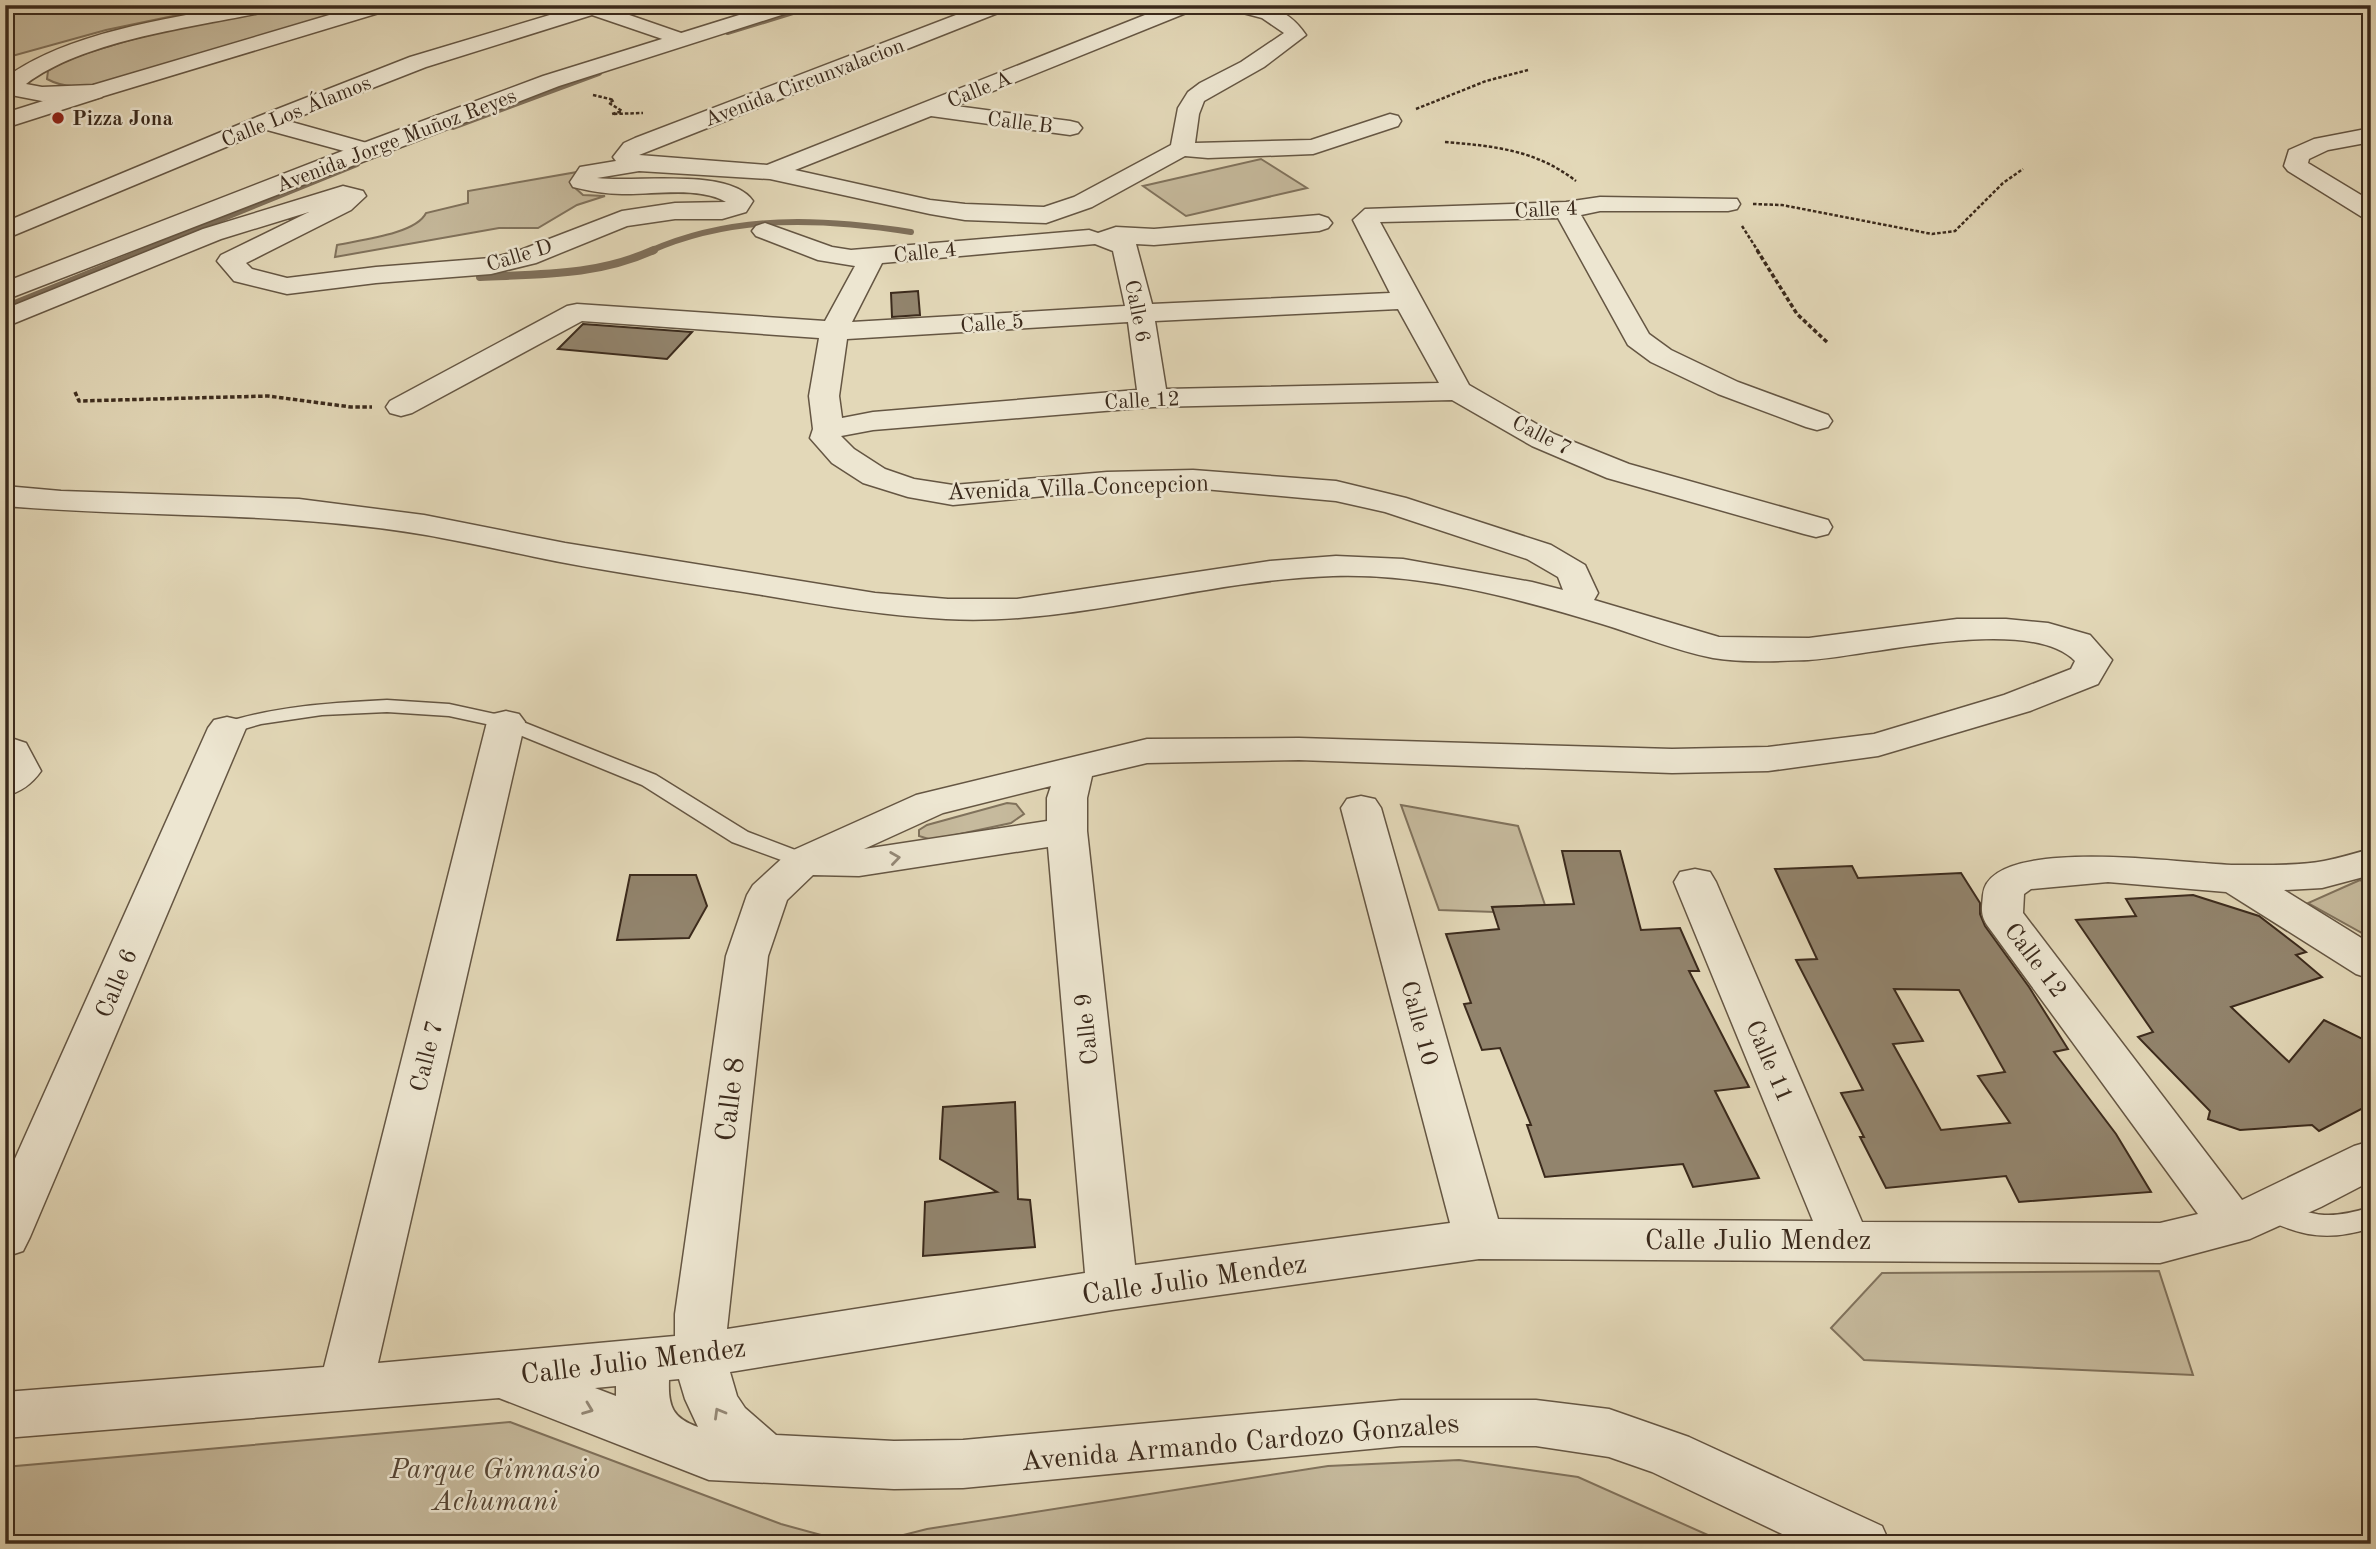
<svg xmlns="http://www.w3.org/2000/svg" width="2376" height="1549" viewBox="0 0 2376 1549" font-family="'Old Standard TT',serif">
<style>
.green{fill:#c6ba9d;stroke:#80725c;stroke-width:2}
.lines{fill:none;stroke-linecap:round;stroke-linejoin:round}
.stream-far1{stroke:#7e6f5a;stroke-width:6}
.stream{stroke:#7e6f5a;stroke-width:8}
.building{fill:#92846d;stroke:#3b2a1c;stroke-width:2;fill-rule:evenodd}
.service-casing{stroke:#655643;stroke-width:3}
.minor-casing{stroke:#655643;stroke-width:3}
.tertiary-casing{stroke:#655643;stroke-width:3}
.path-far1{stroke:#3b2a1c;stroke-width:2.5;stroke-dasharray:3.5 2;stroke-linecap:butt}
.path{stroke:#3b2a1c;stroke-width:3.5;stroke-dasharray:4.5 2.5;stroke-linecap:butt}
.service{fill:#ede6d1;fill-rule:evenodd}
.minor{fill:#ede6d1;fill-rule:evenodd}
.tertiary{fill:#ede6d1;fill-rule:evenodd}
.oneway{stroke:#948876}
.poi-dot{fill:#8f2418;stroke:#ede6d1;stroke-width:2.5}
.labels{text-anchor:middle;stroke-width:5;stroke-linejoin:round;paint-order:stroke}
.far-street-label{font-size:21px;fill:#3b2a1c;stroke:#ede6d1}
.far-poi-label{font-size:21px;font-weight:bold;fill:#3b2a1c;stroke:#ede6d1;text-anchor:start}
.street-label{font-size:24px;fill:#3b2a1c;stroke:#ede6d1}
.near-street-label{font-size:28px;fill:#3b2a1c;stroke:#ede6d1}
.near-park-label{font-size:28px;font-style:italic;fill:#574736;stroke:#ede6d1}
</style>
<rect width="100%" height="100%" fill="#e3d8b8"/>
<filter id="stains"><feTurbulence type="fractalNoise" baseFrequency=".00286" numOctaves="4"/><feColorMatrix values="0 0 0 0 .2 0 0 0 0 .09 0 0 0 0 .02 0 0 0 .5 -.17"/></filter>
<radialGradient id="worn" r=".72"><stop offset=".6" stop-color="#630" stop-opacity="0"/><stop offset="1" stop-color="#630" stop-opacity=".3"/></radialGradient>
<!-- green -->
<path class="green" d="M5 5H226L106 30 5 58Z
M285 5H366L109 84C88 86 67 90 47 79L48 71C67 58 91 52 113 45 169 28 227 17 285 5Z
M1261 159 1307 188 1186 216 1143 186Z
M583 171 573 186 583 195 605 196 577 205 538 228H499L335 257 337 245C360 240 416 234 426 213L468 203V191Z
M1007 803 1016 804 1024 814 1011 823 932 840 919 836V830L927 825Z
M1401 805 1518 826 1545 905 1492 907 1494 912 1439 910Z
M2360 880 2363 882 2371 916V938L2308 903Z
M2159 1271 2193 1375 1864 1360 1831 1328 1882 1273Z
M510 1422 781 1524 854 1544H5V1467Z
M1459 1460 1578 1477 1728 1544H868L927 1529 1328 1466Z"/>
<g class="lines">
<!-- stream-far1 -->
<path class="stream-far1" d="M728 32 816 5
M453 127 599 73
M143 251 357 164
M650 251C734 214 822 218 911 232"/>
<!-- stream -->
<path class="stream" d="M480 277C542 274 596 276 654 250
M5 308 148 250"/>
</g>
<!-- building -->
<path class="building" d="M918 291 920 315 892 317 891 293Z
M583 324 692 332 667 359 558 349Z
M1562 851H1620L1641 930 1680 928 1699 971H1689L1749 1087 1715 1091 1759 1178 1693 1187 1683 1164 1545 1177 1527 1125H1531L1500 1048 1482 1050 1464 1004 1471 1003 1446 934 1499 929 1492 907 1574 904Z
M1852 866 1858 878 1961 873 1980 903V914L1985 926 2029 987 2068 1049 2054 1052 2116 1134 2151 1192 2019 1202 2006 1176 1886 1188 1860 1137H1864L1841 1093 1863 1090 1796 960 1817 959 1775 869ZM1894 989 1959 990 2005 1072 1978 1076 2010 1123 1941 1130 1893 1044 1923 1041Z
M630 875H696L707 906 689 938 617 940Z
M2193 895 2259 916 2306 952 2296 955 2322 977 2231 1007 2289 1062 2324 1020 2371 1043V1104L2319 1131 2312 1125 2240 1130 2208 1119 2210 1111 2138 1037 2153 1032 2076 920 2136 916 2126 899Z
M1015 1102 1018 1199 1030 1200 1035 1247 923 1256 925 1202 997 1192 940 1159 943 1107Z"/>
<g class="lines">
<defs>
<path id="service" d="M387 700 449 704 513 718 656 775 748 832 811 856 814 861 811 866 803 868 732 842 642 785 500 727 449 716 387 712 322 715 261 724 227 734 220 732 217 728 220 724C275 706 330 703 387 700Z
M2269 1200C2314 1214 2323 1222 2371 1207V1228C2326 1242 2302 1236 2260 1217L2256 1210 2260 1203Z"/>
<path id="minor" d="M583 5H615L612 9 687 35 690 39 687 43 680 45 592 15 426 67 288 121 374 145 378 150 374 155 366 157 267 130 5 239V222L257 117 410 57Z
M982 5H1011L1008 9 639 155 767 165 1170 5H1199L1196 9 956 106 1070 121 1078 123 1082 128 1078 133 1070 135 931 116 795 170 930 200 965 204 1044 207 1074 197 1171 145 1178 108 1188 92 1200 83 1241 62 1284 33 1262 18 1228 9 1225 5C1261 5 1284 3 1306 35L1264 67 1204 101 1199 114 1195 143 1311 140 1390 114 1398 116 1401 121 1398 126 1313 154 1208 158 1185 156 1092 207 1046 223 965 220 930 214 770 179 639 171 597 178C635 183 730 167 753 201L746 212 722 219H675L627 226 536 263 491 274 376 283 287 294 234 281 217 261 221 255 309 212 221 239 5 327V309L203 229 343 186 363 191 366 196 351 210 246 263 252 269 287 278 376 267 491 258 518 251 622 211 675 203 726 202C698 186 653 195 622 194 605 194 590 191 573 187L570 182 580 167 616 161 613 157 624 143 635 138Z
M94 85 102 87 105 92 102 97 5 128V113Z
M2371 128V142L2328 150 2309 159 2308 163 2371 201V219L2362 217 2288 171 2284 166 2289 150 2314 139Z
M1600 197 1737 199 1740 204 1737 209 1728 211H1600L1581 215 1649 334 1671 350 1738 382 1828 415 1832 421 1828 427 1817 430 1806 427 1718 394 1651 362 1628 345 1558 218 1380 222 1469 385 1554 434 1629 464 1828 520 1832 527 1828 534 1816 537 1804 534 1607 478 1532 446 1452 400 1153 407 873 430 841 436 854 449 885 469 914 479 953 485 1107 472 1193 470 1336 481 1406 498 1551 545 1585 565 1598 593 1594 600 1719 637 1809 638 1957 619H2006L2048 623 2090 635 2112 660 2098 684 2030 711 1878 756 1768 771 1672 773 1299 760 1147 763 1092 776 1087 798V831L1135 1265 1450 1223 1341 808 1347 799 1361 796 1375 799 1381 808 1498 1219 1813 1221 1674 882 1680 872 1695 869 1710 872 1716 882 1862 1222 2160 1223 2198 1214 1987 925C1980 914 1982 907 1983 895 1988 832 2196 866 2239 865 2266 865 2298 866 2324 861 2340 858 2355 853 2371 849V875L2322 888 2284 890 2371 944V979L2356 974 2226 892 2108 882 2031 889 2024 894 2023 913 2242 1200 2354 1146 2371 1141V1181L2321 1207 2250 1239 2160 1263 1479 1259 1112 1310 730 1372 737 1396 745 1408 776 1435 894 1441 963 1440 1401 1400H1536L1609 1409 1689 1437 1882 1526 1890 1544H1803L1652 1472 1609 1457 1536 1446H1401L963 1488 894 1489 709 1480 499 1398 5 1438V1392L324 1367 487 722 493 714 506 711 519 714 525 722 378 1363 675 1336V1314L726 956 747 895 753 885 789 852 916 795 1147 739 1299 738 1672 749 1768 747 1874 734 2004 695 2071 669 2075 661C2029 614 1871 656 1808 660 1778 661 1742 663 1713 658 1676 651 1638 635 1602 624 1516 598 1424 573 1333 576 1203 580 1076 626 946 619 886 616 827 606 768 596 699 585 629 575 560 562 515 553 471 543 426 535 286 511 145 518 5 506V486L61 491 299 499 424 515 565 543 875 593 948 599H1017L1270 561 1336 556 1403 559 1532 582 1563 590 1558 577 1527 559 1385 512 1336 501 1193 488 1107 490 953 505 908 497 863 483 832 463 810 438 813 429 809 396 819 338 582 321 412 413 401 416 390 413 386 407 390 401 567 306 577 304 825 321 855 266 818 260 756 236 752 231 756 226 765 223 832 247 851 250 1089 230 1098 233 1116 227 1154 229 1319 215 1328 218 1332 223 1328 228 1319 231 1154 245 1136 244 1152 304 1390 293 1353 220 1365 209 1566 202ZM1095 244 1113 251 1125 306 852 322 882 263ZM1398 309 1439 383 1166 389 1155 321ZM1128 322 1137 390 873 412 842 418 839 396 847 339ZM1051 786 1047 798V821L864 849 943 813ZM1048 847 1085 1273 727 1329 768 956 787 900 813 875 859 876ZM679 1379 685 1399 698 1427C673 1418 668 1407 669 1380ZM616 1386V1396L595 1388Z
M227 717 240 720 246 728 30 1237 23 1251 5 1257V1181L208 728 214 720Z
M5 736 26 743 41 771C32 784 21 792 5 796Z"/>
<path id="tertiary" d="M239 5H279L269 11C196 27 85 39 26 84L42 87 93 85 363 5H395L392 9 94 99 42 101 11 95 5 88V78C68 32 164 20 239 5Z
M771 5H803L800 9 559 86 5 300V282L358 145 543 76Z"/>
</defs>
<!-- service casing -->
<use href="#service" class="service-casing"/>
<!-- minor casing -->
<use href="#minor" class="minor-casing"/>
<!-- tertiary casing -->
<use href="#tertiary" class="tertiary-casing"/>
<!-- path-far1 -->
<path class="path-far1" d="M593 95 614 100 609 103 622 111 612 114 643 113
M1416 109 1486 81 1528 70
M1445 142C1494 146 1536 150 1576 181
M1753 204 1782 205 1932 234 1955 231 2003 183 2023 169
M1742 226 1758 251"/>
<!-- path -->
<path class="path" d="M1757 250 1797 314 1828 343
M75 392 79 401 268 396 351 407H372"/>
<!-- service -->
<use href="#service" class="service"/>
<!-- minor -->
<use href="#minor" class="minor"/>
<!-- tertiary -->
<use href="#tertiary" class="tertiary"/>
</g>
<!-- one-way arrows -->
<defs><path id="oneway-chevron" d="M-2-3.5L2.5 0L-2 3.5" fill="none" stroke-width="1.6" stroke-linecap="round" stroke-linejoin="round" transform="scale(1.75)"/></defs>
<g class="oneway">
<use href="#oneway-chevron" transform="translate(895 858) rotate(-8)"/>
<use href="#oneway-chevron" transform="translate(588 1409) rotate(21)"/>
<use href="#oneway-chevron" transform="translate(719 1413) rotate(-120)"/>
</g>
<!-- markers -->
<circle class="poi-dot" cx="58" cy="118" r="7"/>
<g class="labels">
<!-- far-street labels -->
<g class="far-street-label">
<text transform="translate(804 82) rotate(-21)" y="7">Avenida Circunvalacion</text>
<text transform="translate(979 89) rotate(-22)" y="7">Calle A</text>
<text transform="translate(296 111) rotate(-22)" y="7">Calle Los Álamos</text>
<text transform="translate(1020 122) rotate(7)" y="7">Calle B</text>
<text transform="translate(396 140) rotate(-21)" y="7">Avenida Jorge Muñoz Reyes</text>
<text transform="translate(1546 209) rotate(-3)" y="7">Calle 4</text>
<text transform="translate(925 252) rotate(-6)" y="7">Calle 4</text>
<text transform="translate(519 255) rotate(-17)" y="7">Calle D</text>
<text transform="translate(1138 311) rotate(79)" y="7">Calle 6</text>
<text transform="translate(992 323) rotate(-4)" y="7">Calle 5</text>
<text transform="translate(1142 400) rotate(-3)" y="7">Calle 12</text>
<text transform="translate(1542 435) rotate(27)" y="7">Calle 7</text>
</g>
<!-- far-poi labels -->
<g class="far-poi-label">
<text x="72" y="125">Pizza Jona</text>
</g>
<!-- street labels -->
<g class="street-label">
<text transform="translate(1078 487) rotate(-2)" y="8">Avenida Villa Concepcion</text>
<text transform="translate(2036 960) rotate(53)" y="8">Calle 12</text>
<text transform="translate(116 983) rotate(-67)" y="8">Calle 6</text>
<text transform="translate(1420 1023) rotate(75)" y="8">Calle 10</text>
<text transform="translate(1086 1029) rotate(-96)" y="8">Calle 9</text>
<text transform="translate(426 1056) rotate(-76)" y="8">Calle 7</text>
<text transform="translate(1770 1061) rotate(67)" y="8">Calle 11</text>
</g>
<!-- near-street labels -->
<g class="near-street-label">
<text transform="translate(729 1099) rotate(-83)" y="10">Calle 8</text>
<text x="1758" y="1249">Calle Julio Mendez</text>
<text transform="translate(1194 1278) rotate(-8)" y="10">Calle Julio Mendez</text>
<text transform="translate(633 1360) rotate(-7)" y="10">Calle Julio Mendez</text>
<text transform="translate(1240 1441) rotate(-5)" y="10">Avenida Armando Cardozo Gonzales</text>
</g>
<!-- near-park labels -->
<g class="near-park-label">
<text x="495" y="1478">Parque Gimnasio<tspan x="495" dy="32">Achumani</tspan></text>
</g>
</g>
<!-- margin -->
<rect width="2376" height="1549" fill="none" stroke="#e3d8b8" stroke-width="28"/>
<rect x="7" y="7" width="2362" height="1535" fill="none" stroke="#3b2a1c" stroke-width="3.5"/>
<rect x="14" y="14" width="2348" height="1521" fill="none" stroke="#3b2a1c" stroke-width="2"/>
<rect width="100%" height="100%" filter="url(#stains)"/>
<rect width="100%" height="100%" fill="url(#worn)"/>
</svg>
